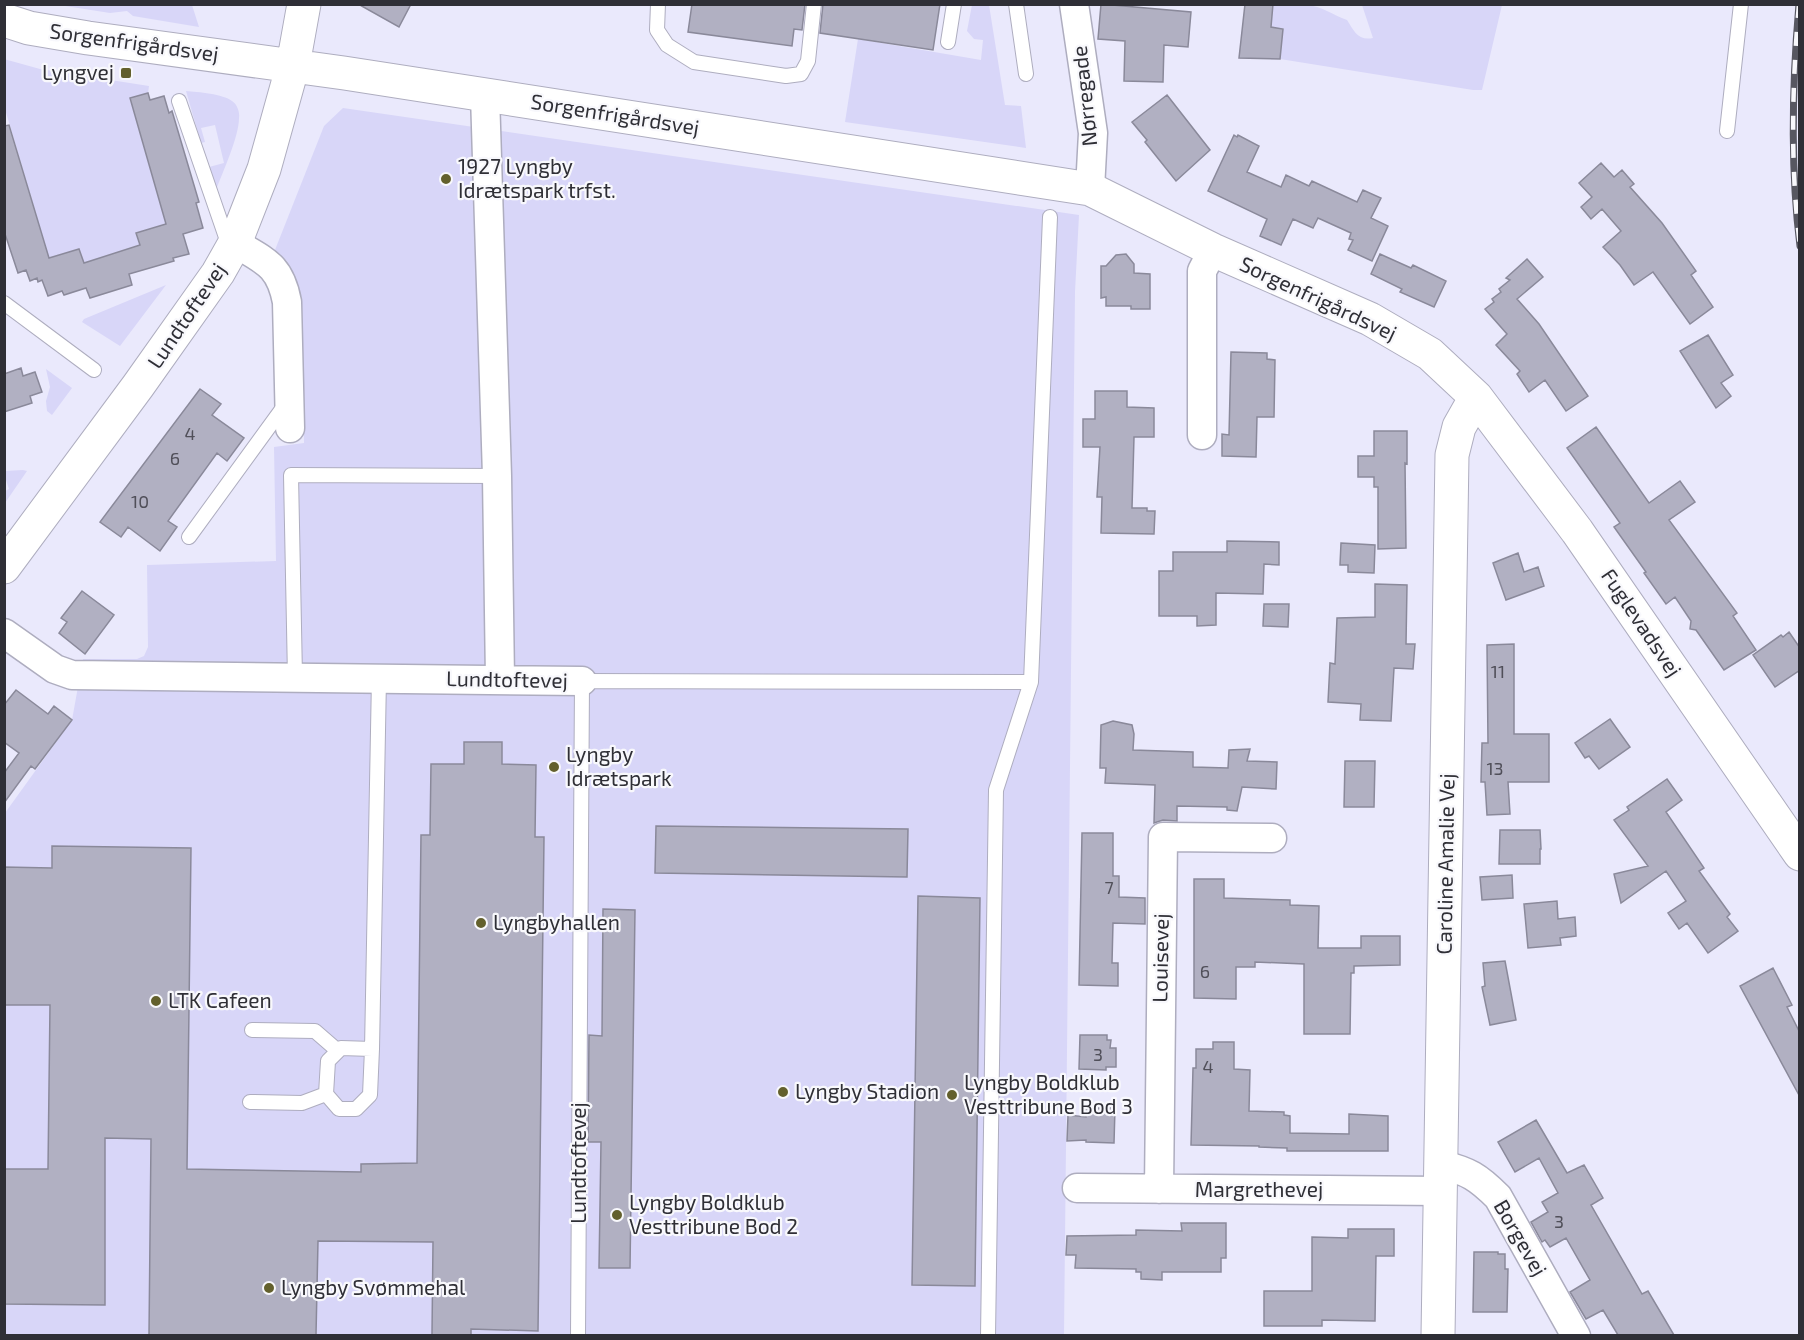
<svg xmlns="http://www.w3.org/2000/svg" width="1804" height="1340" viewBox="0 0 1804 1340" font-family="'Exo 2',sans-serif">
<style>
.green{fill:#d8d6f8}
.building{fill:#b1b0c2;stroke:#8a899a;stroke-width:1.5}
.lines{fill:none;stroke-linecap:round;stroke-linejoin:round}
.lane-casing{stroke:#aeadbf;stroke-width:16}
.street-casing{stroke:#aeadbf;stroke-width:31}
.secondary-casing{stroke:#aeadbf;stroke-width:35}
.lane{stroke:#fff;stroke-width:14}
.street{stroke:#fff;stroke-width:28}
.secondary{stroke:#fff;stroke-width:33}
.rail-casing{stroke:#575761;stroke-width:7}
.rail{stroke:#f8f8fc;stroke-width:4.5;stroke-dasharray:14;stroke-linecap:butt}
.poi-dot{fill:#63602d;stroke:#f8f8fc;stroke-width:2}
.labels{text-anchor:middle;stroke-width:4.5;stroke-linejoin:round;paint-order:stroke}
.number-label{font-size:18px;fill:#504f59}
.street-label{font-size:21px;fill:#2f2f36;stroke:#f8f8fc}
.poi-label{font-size:21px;fill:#2f2f36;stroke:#f8f8fc;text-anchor:start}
</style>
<rect width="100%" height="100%" fill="#eae9fc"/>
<!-- green -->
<path class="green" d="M59 5H192L199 27 133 16 127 11 110 13Z
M972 5H989L1005 105 1021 106 1026 148 845 122 858 39 981 60 983 40 974 39 967 31Z
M1273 5C1283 4 1296 3 1307 5 1321 6 1333 15 1347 20 1354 31 1358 41 1373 38L1362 5H1502L1482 90H1473L1280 59 1283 29 1271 28 1270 38 1267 15Z
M4 59 40 69 149 86 148 93 130 99 166 224 136 233 146 267 122 251 84 263 78 249 49 258 5 109Z
M186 91C198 92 223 94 232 101 237 104 240 112 239 118 239 137 223 171 216 190L209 167 224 163 215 125 201 128 205 142 201 143Z
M343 108 1079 215 1075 292 1064 1335H5V813L72 720 83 659H137L144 656 148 647 147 565 276 561 274 447 304 443 302 298 287 261 273 255 324 126Z
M166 285 120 346 82 322 84 319Z
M46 369 72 388 52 415 47 411 46 401 50 387Z
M23 470 27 471 5 503V491L9 489 5 477V471Z"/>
<!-- building -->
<path class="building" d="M358 4H411L399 27Z
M692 4H805L802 30 794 29 792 46 688 32Z
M823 4H940L933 50 820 33Z
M1101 4 1191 12 1188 47 1164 45 1163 82 1124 81 1125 41 1098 39Z
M1245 4H1273L1271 27 1283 29 1280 59 1239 58Z
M148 93 150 100 164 96 169 113 172 111 199 202 196 203 203 228 183 234 189 254 173 258 174 261 129 274 132 285 90 298 86 288 64 295 62 291 48 296 42 280 38 282 37 278 30 281 26 270 18 273 4 231V126L9 125 49 258 79 249 84 263 140 245 136 233 166 224 130 98Z
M1167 95 1210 150 1176 181 1145 142 1147 140 1132 122Z
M1234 135 1237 137 1238 135 1259 146 1247 172 1281 187 1286 175 1309 186 1312 181 1357 202 1363 190 1381 198 1371 218 1388 226 1372 261 1348 250 1353 240 1349 239 1351 233 1318 218 1313 228 1293 219 1281 245 1260 236 1267 219 1208 191Z
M1601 163 1614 177 1622 170 1634 184 1630 187 1662 223 1696 271 1691 275 1713 307 1690 324 1653 272 1634 285 1620 265 1603 247 1621 231 1602 209 1591 219 1581 207 1592 197 1579 183Z
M1126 254 1134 264V273L1150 274V309H1131V306H1106V297L1101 298V266H1106L1116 255Z
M1380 254 1411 268 1413 265 1446 281 1434 307 1400 292 1402 289 1371 274Z
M1527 259 1543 277 1517 299 1539 324 1588 396 1566 411 1545 380 1529 392 1517 374 1520 371 1496 345 1507 334 1485 309 1494 302 1492 299 1501 292 1499 289 1510 280 1506 278Z
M1708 335 1733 375 1721 383 1731 396 1716 408 1680 351Z
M1231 352 1267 353V359L1275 360 1274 417H1257L1256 457 1222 456V434L1229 435Z
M21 368 23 376 35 372 42 392 30 396 32 403 4 412V374Z
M200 389 221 404 212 415 244 438 227 461 217 453 168 521 177 527 160 551 128 527 121 537 100 522Z
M1095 391H1127V407L1154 408V437H1134L1132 508H1147V511H1155L1154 534 1101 533 1102 497H1097L1100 447H1083V419H1095Z
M1596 427 1649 503 1680 481 1695 502 1669 520 1737 613 1733 616 1756 650 1724 670 1696 630 1690 629 1691 621 1675 597 1666 604 1644 573 1646 572 1614 527 1620 523 1567 448Z
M1374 431H1407V464L1405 463 1406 548 1378 549V487H1374V477H1358V456H1374Z
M1227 541 1279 542V565L1264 564 1263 594 1216 593V625L1197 626V616H1159V571H1173V552H1227Z
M1341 543 1375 545 1374 573 1348 572V565H1340Z
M1518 553 1524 572 1538 567 1544 586 1506 600 1493 563Z
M1375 584 1407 585 1406 644H1415L1413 669 1394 668 1391 721 1360 720 1361 704 1328 702 1330 663 1335 664 1337 618 1375 617Z
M82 591 114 615 85 654 59 633 67 622 61 618Z
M1264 604H1289L1288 627 1263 626Z
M1789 632 1800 648V670L1775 687 1753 655 1781 635 1783 637Z
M1514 644V734H1549V782H1508L1510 814 1487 815 1485 782H1481L1482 743H1488L1487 645Z
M16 690 48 714 54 706 72 720 35 769 31 766 4 803V773L19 753 4 742V705Z
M1610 719 1630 747 1599 769 1589 756 1585 758 1575 743Z
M1113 721 1132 725 1134 734 1133 750 1193 752V767L1228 768 1229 750 1250 749 1247 761 1277 762 1276 789 1242 787 1237 811 1227 810V807L1177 806V821L1163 820 1154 823 1155 785 1105 783 1106 768H1100L1101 725Z
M464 742H502V764L536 765 535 837H544L538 1331 471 1329V1335H432L433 1242 318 1241 316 1335H149L151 1139 105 1138V1305L4 1304V1169H48L50 1005H4V867L52 868V846L191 848 187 1169 361 1172V1164L417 1163 421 835H430L431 764H464Z
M1345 761H1375L1374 807H1344Z
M1667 779 1682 800 1666 812 1704 868 1699 871 1730 914 1727 917 1738 931 1708 953 1687 923 1679 929 1668 913 1686 901 1666 871 1621 903 1614 874 1648 866 1614 820 1629 810 1627 807Z
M656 826 908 829 907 877 655 873Z
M1500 830H1540L1541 849H1540V864H1499Z
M1082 833H1113V876H1119V897L1145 898V924L1113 923 1112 963H1118V986L1079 985Z
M1512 875 1513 898 1482 900 1480 877Z
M1194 879H1224V898L1290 900V905L1319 906 1318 948H1361V936H1400V965L1354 966V973H1351L1350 1034H1304V964L1255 962V967H1236V999L1194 998Z
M918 896 980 898 975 1286 912 1285Z
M1557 901 1558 919 1575 917 1576 936 1560 938 1561 945 1528 948 1524 904Z
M603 909 635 910 630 1268H599L601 1142H588L589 1035 602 1036Z
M1505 961 1516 1020 1490 1025 1482 987 1485 986 1483 963Z
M1773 968 1792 1005 1787 1007 1800 1033V1097L1740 986Z
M1080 1035H1107V1040H1111L1110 1048H1116V1067H1106V1070L1079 1069Z
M1213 1042H1234V1069L1250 1070 1249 1111 1284 1112V1115L1290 1116V1133L1349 1134V1114L1388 1116V1151H1287V1148L1259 1147V1146L1191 1145 1193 1068H1196V1049H1213Z
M1086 1108H1115L1114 1143 1086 1142V1140L1067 1141 1068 1115 1086 1117Z
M1536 1120 1567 1173 1584 1165 1603 1198 1591 1205 1642 1294 1648 1291 1674 1335H1618L1603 1310 1586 1319 1570 1292 1590 1280 1566 1238 1550 1247 1545 1240 1542 1242 1531 1222 1548 1212 1542 1202 1558 1193 1539 1158 1515 1172 1498 1142Z
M1181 1223H1226V1258H1221V1272H1162V1280L1141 1279V1272H1136V1269L1075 1268 1076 1255H1066L1067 1236 1136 1235V1230L1182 1231Z
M1348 1229H1394V1256H1376L1375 1321 1322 1320V1326H1264V1291H1312V1237L1348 1238Z
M1474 1252H1498V1254H1505V1269H1508L1507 1312H1473Z"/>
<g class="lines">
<defs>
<path id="lane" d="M658 4 657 30 667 45 694 62 786 76 801 74 808 61 814 4
M1016 4 1026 74
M948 42 954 4
M179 101 229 246
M1727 131 1741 4
M4 303 94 370
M189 537 285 405
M295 677 291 475 497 476
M252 1030 315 1031 338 1051
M372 1049 341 1048 328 1061 326 1094 339 1109H356L370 1095 372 1049 379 678
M250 1102 302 1103 326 1094
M578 1336 582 681 1031 682
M988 1336 996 790 1031 682 1050 217"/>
<path id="street" d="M1074 4 1093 133 1090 189
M485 95 497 476 500 679
M235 243C265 261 280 265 287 302L290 428
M1202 435V271L1213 250
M4 633 55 669 72 675 582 681
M1442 1165C1468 1171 1478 1177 1498 1197L1576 1336
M1077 1188 1441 1191
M1159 1189 1163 837 1272 838"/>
<path id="secondary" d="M4 20 29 28 88 38 344 73 1090 189 1213 250 1370 319 1430 354 1476 397 1577 531 1800 854
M4 567 138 386 218 273 235 243 264 169 293 65 304 4
M1438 1336 1452 455 1459 427 1476 397"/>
</defs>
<!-- lane casing -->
<use href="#lane" class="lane-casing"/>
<!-- street casing -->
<use href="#street" class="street-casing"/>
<!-- secondary casing -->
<use href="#secondary" class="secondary-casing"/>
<!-- lane -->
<use href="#lane" class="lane"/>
<!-- street -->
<use href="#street" class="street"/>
<!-- secondary -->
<use href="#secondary" class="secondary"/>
<defs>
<path id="rail" d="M1799 4C1792 85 1790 166 1800 246"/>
</defs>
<!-- rail casing -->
<use href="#rail" class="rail-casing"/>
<!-- rail -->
<use href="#rail" class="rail"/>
</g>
<!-- markers -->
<g class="poi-dot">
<rect x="120" y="67" width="12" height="12" rx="3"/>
<circle cx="446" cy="179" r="6"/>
<circle cx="554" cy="767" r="6"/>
<circle cx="481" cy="923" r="6"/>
<circle cx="156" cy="1001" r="6"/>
<circle cx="783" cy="1092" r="6"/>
<circle cx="952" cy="1095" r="6"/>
<circle cx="617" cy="1215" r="6"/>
<circle cx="269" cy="1288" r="6"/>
</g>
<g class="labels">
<!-- number labels -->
<g class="number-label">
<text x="190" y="440">4</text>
<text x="175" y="465">6</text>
<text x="140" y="508">10</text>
<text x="1498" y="678">11</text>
<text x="1495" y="775">13</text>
<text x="1109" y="894">7</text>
<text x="1205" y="978">6</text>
<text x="1098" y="1061">3</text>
<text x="1208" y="1073">4</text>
<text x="1559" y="1228">3</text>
</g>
<!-- street labels -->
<g class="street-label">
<text transform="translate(134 43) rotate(8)" y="7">Sorgenfrigårdsvej</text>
<text transform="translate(1085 96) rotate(-96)" y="7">Nørregade</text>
<text transform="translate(615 115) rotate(9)" y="7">Sorgenfrigårdsvej</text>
<text transform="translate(1318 299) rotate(25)" y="7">Sorgenfrigårdsvej</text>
<text transform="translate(187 316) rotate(-56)" y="7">Lundtoftevej</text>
<text transform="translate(1641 623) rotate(56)" y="7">Fuglevadsvej</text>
<text transform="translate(507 680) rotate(1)" y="7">Lundtoftevej</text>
<text transform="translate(1446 864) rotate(-89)" y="7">Caroline Amalie Vej</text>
<text transform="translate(1161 958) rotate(-89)" y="7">Louisevej</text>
<text transform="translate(579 1163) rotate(-90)" y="7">Lundtoftevej</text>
<text x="1259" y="1197">Margrethevej</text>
<text transform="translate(1520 1238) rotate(60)" y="7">Borgevej</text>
</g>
<!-- poi labels -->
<g class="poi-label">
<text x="114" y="80" text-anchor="end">Lyngvej</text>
<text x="458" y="174">1927 Lyngby<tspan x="458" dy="24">Idrætspark trfst.</tspan></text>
<text x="566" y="762">Lyngby<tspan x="566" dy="24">Idrætspark</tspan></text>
<text x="493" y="930">Lyngbyhallen</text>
<text x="168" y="1008">LTK Cafeen</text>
<text x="964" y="1090">Lyngby Boldklub<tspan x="964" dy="24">Vesttribune Bod 3</tspan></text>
<text x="795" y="1099">Lyngby Stadion</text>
<text x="629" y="1210">Lyngby Boldklub<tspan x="629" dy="24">Vesttribune Bod 2</tspan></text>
<text x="281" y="1295">Lyngby Svømmehal</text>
</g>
</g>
<!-- border -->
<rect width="1804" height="1340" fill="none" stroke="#2f2f36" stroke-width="12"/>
</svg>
